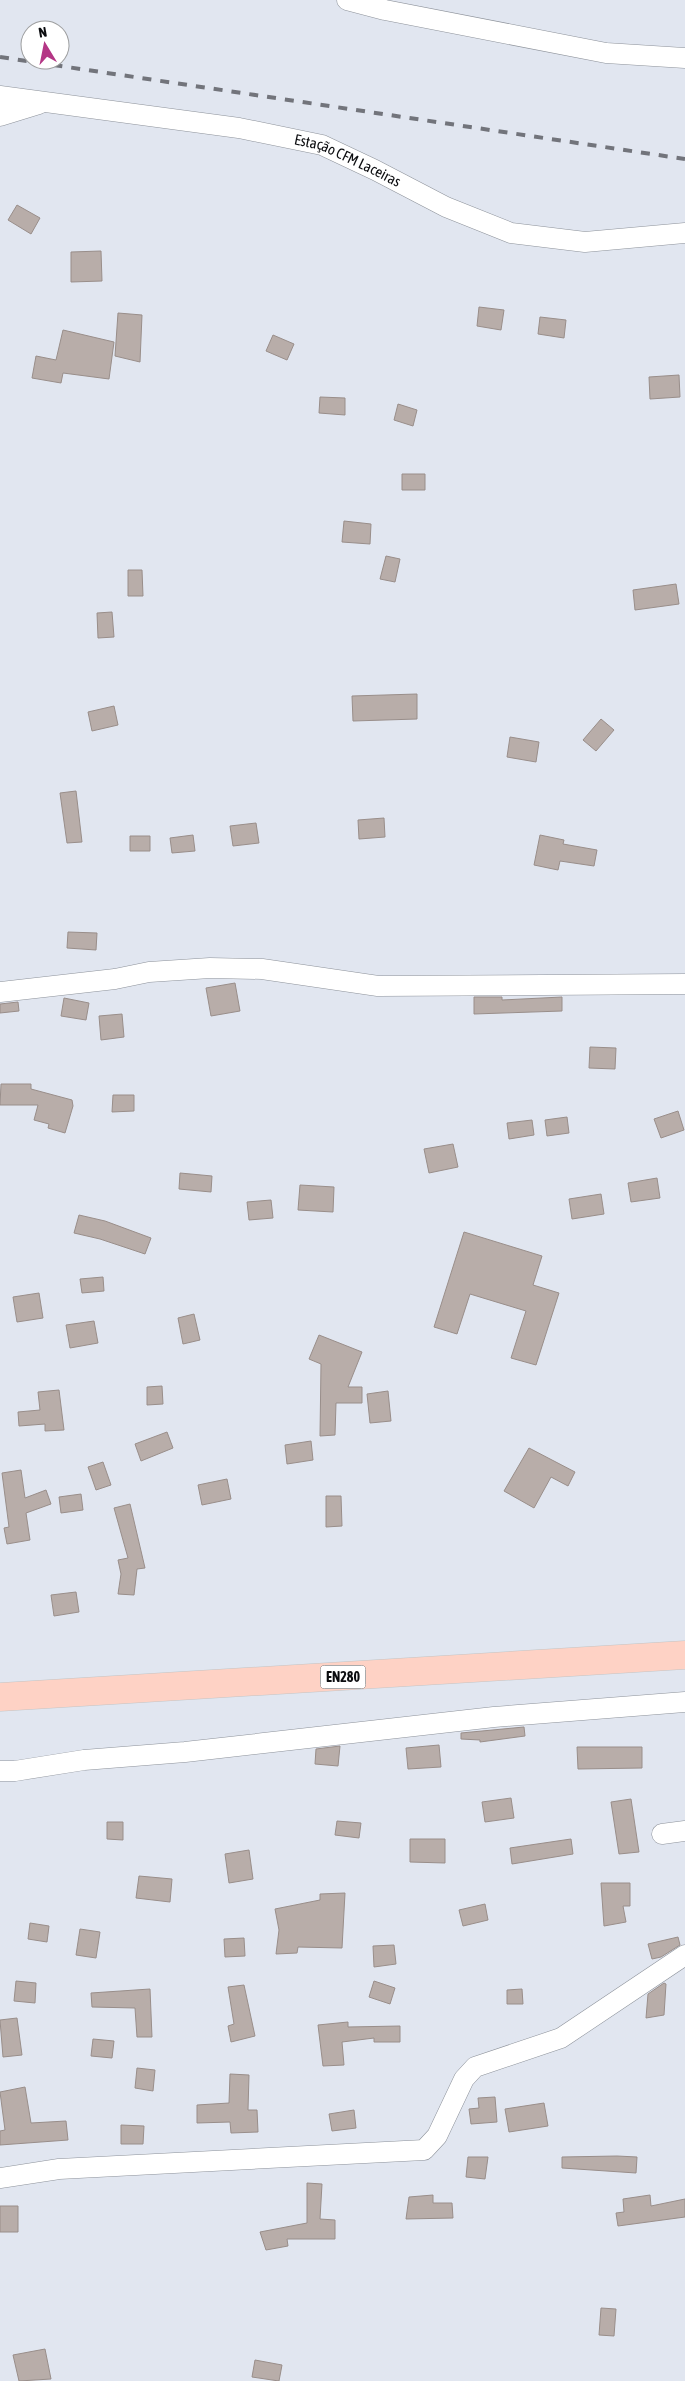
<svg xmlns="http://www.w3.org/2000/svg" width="685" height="2381" viewBox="0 0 685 2381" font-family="'Asap Condensed',sans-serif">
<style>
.building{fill:#b8ada9;stroke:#998e8a}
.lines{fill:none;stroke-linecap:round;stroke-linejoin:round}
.minor-casing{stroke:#8d929a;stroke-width:21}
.primary-casing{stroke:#c4c5c5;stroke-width:29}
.minor{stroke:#fff;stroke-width:20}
.primary{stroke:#fed2c5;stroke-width:28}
.rail{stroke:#72747b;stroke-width:4;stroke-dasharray:9 9;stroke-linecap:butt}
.labels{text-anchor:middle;stroke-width:4;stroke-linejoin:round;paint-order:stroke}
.shield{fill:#fff;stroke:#545557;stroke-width:1}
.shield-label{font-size:14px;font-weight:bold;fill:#0b0c0f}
.street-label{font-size:15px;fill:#0b0c0f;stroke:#fff}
</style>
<rect width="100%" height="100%" fill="#e1e6f0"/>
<!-- building -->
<path class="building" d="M17 205 40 218 31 234 8 220Z
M101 251 102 281 71 282V252Z
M479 307 504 310 501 330 477 326Z
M118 313 142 315 140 362 115 356Z
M540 317 566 320 564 338 538 334Z
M63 330 114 342 109 379 63 373 61 383 32 378 36 356 56 360Z
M273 335 294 344 287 360 266 351Z
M679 375 680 397 650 399 649 377Z
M320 397 345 398V415L319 413Z
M398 404 417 410 413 426 394 420Z
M402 474H425V490H402Z
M344 521 371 524 370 544 342 542Z
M386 556 400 559 395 582 380 579Z
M128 570H142L143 596H128Z
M676 584 679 604 635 610 633 590Z
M112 612 114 637 98 638 97 613Z
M417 694V719L353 721 352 696Z
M114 706 118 725 92 731 88 712Z
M601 719 614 730 596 751 583 740Z
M510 737 539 742 536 762 507 757Z
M76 791 82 842 67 843 60 793Z
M384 818 385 837 359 839 358 820Z
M256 823 259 843 233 846 230 826Z
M193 835 195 851 172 853 170 838Z
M540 835 564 840 563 844 597 850 594 866 560 861 558 870 534 865Z
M130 836H150V851H130Z
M68 932 97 933 96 950 67 948Z
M235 983 240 1011 211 1016 206 988Z
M474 997H502V1000L562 997V1011L474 1014Z
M64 998 89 1003 86 1020 61 1016Z
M18 1002 19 1011 0 1013V1004Z
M122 1014 124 1037 101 1040 99 1016Z
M590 1047 616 1048 615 1069 589 1068Z
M1 1084H31V1089L72 1100 73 1106 65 1133 48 1128 49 1124 34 1120 38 1105H0Z
M113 1095H134V1111L112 1112Z
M678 1111 684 1130 661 1138 654 1119Z
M567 1117 569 1133 547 1136 545 1120Z
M532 1120 534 1135 509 1139 507 1123Z
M453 1144 458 1167 429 1173 424 1149Z
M180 1173 212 1176 211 1192 179 1189Z
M657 1178 660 1198 631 1202 628 1183Z
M300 1185 334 1187 333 1212 298 1210Z
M601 1194 604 1214 572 1219 569 1199Z
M271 1200 273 1218 249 1220 247 1202Z
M79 1215 105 1221 151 1238 145 1254 100 1239 74 1233Z
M464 1232 542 1256 533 1285 559 1293 536 1365 511 1358 526 1311 470 1294 457 1334 434 1327Z
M103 1277 104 1291 82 1293 80 1279Z
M39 1293 43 1318 17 1322 13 1297Z
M194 1314 200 1340 183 1344 178 1318Z
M94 1321 98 1343 70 1348 66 1325Z
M319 1335 362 1352 348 1387H362V1403H336L335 1435 320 1436 321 1364 309 1359Z
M162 1386 163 1404 147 1405V1387Z
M59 1390 64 1430 45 1431V1424L19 1426 18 1412 40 1410 38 1392Z
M388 1391 391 1421 370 1423 367 1394Z
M167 1432 173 1448 141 1461 135 1444Z
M311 1441 313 1460 287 1464 285 1445Z
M529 1448 575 1472 568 1486 551 1477 534 1508 504 1491Z
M103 1462 111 1485 96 1490 88 1467Z
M21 1470 25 1498 46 1490 51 1504 26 1513 30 1540 7 1544 4 1528 9 1527 2 1473Z
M227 1479 231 1499 202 1505 198 1485Z
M81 1494 83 1510 61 1513 59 1497Z
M326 1496H341L342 1526 326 1527Z
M130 1504 145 1568 137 1569 134 1595 118 1594 121 1574 118 1560 128 1558 114 1508Z
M76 1592 79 1612 54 1616 51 1595Z
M524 1727 525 1736 480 1742V1740L461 1739V1733Z
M439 1745 441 1767 408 1769 406 1748Z
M340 1746 338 1766 315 1764 316 1749Z
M577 1747H642V1768L578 1769Z
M511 1798 514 1818 485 1822 482 1802Z
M631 1799 639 1852 619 1854 611 1802Z
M337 1821 361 1823 359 1838 335 1835Z
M107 1822H123V1840L107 1839Z
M410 1839H445V1863L410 1862Z
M571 1839 573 1854 512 1864 510 1848Z
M249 1850 253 1879 229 1883 225 1854Z
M139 1876 172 1879 170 1902 136 1898Z
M601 1883H630V1906H623L626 1922 604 1926Z
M345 1893 342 1948 298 1947 297 1953 276 1954 279 1930 275 1909 320 1900V1894Z
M485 1904 488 1920 463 1926 459 1910Z
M30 1923 49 1926 47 1942 28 1939Z
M80 1929 100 1932 96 1958 76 1955Z
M678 1937 680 1945 661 1957 652 1959 648 1944Z
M244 1938 245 1956 225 1957 224 1939Z
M394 1945 396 1964 374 1967 373 1946Z
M16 1981 36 1983 35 2003 14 2001Z
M374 1981 395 1988 390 2004 369 1997Z
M664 1983 666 1984 664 2015 646 2018 648 1994Z
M244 1985 255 2036 231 2042 228 2026 234 2024 228 1987Z
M150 1989 152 2037H137L135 2008 92 2007 91 1993Z
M522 1989 523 2004H507V1990Z
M17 2018 22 2055 3 2057 0 2020Z
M348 2022V2027L400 2026V2042H374V2038L342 2042 344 2065 323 2066 318 2025Z
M93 2039 114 2041 112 2058 91 2056Z
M137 2068 155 2070 153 2091 135 2088Z
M230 2074 249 2075 248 2110H257L258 2132 231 2133 230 2122 197 2123V2105L229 2103Z
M25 2087 31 2123 66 2121 68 2140 0 2145V2131L5 2130 0 2092Z
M495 2097 497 2122 471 2124 469 2109 479 2108 478 2098Z
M544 2103 548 2126 509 2132 505 2109Z
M354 2110 356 2128 332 2131 329 2114Z
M121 2125 144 2126 143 2144H121Z
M617 2156 637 2157 636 2173 562 2168V2157Z
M468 2157H488L485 2179 466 2177Z
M307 2183 322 2184 320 2219 335 2220V2239H287L288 2246 266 2250 260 2232 307 2223Z
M433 2195V2203H452L453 2218 406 2219 409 2197Z
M650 2195 651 2206 685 2199V2217L618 2226 616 2213 624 2212 623 2199Z
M0 2206H18V2232H0Z
M601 2308 616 2309 614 2336 599 2335Z
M45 2349 51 2379 19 2381 13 2355Z
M255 2360 282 2365 279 2381 252 2377Z"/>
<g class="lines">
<defs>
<g id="minor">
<path d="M347 0 385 10 606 53 685 58"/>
<path id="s1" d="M0 96 239 128 322 145 375 170 446 207 511 233 585 242 685 233"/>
<path d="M0 116 39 104"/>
<path d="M0 992 115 979 149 972 210 968 262 969 378 986 685 984"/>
<path d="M0 1771H15L84 1760 185 1752 494 1717 685 1702"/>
<path d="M662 1834 685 1831"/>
<path d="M0 2178 59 2169 424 2150 437 2136 464 2079 475 2067 561 2038 685 1955"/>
</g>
<path id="primary" d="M0 1697 685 1655"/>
</defs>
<!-- minor casing -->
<use href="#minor" class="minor-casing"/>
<!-- primary casing -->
<use href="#primary" class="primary-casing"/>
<!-- minor -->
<use href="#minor" class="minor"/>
<!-- primary -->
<use href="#primary" class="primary"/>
<!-- rail -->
<path class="rail" d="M0 57 685 159"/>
</g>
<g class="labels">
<!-- shield labels -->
<rect class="shield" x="320.5" y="1665.5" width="45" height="23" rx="4"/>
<g class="shield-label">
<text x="343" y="1682">EN280</text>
</g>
<!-- street labels -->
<g class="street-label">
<text dy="5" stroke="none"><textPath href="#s1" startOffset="355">Estação CFM Laceiras</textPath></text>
</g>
</g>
<!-- north arrow -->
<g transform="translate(45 45) rotate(350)"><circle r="24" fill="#ffffff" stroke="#9d9e9f"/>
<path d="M0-4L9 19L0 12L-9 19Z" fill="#b43685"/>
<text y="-8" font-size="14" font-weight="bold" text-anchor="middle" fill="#0b0c0f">N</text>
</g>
</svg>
